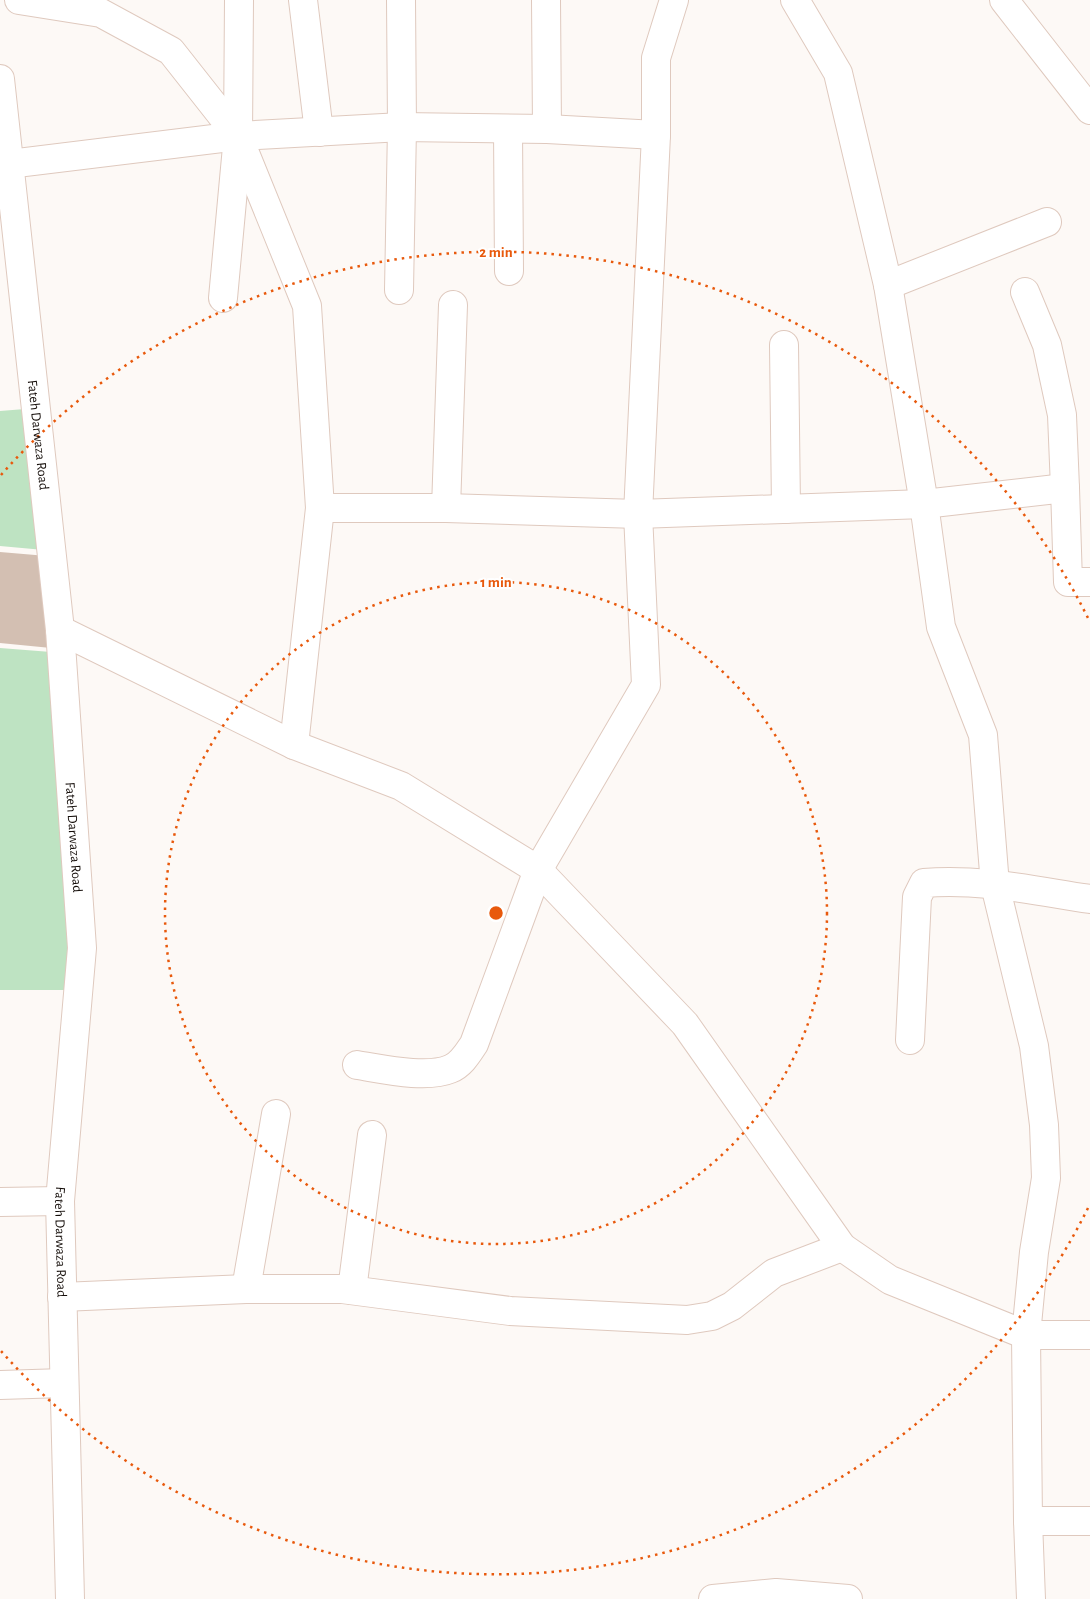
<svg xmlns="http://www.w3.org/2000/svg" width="1090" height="1599" viewBox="0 0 1090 1599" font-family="'Alegreya Sans',sans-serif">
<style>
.green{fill:#bee3c2}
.building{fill:#d3bfb2}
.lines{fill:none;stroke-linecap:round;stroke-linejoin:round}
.minor-casing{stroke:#dfc9be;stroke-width:30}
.minor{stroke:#fff;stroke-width:28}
.ring{fill:none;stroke:#e8590c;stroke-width:2.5;stroke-dasharray:2.5 5}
.labels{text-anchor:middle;stroke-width:4;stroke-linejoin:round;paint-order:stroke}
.street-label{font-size:14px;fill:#150e0a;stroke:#fff}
.centre{fill:#e8590c;stroke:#fff;stroke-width:2.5}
.ring-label{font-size:15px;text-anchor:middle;font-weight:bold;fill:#e8590c;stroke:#fff;stroke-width:4;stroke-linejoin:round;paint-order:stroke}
</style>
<rect width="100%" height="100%" fill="#fdf9f6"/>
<!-- green -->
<path class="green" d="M25 409 44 550 0 546V411Z
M0 648 51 652 70 990H0Z"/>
<!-- building -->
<path class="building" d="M0 552 47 556 51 648 0 643Z"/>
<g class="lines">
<defs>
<g id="minor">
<path d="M19 0 101 13 171 51 238 136 307 306 320 508 294 745"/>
<path d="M303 0 319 132"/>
<path d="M546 0 547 129"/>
<path d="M795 0 838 73 888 285 924 504 941 627 983 735 995 885 1034 1046 1044 1125 1046 1178 1034 1252 1026 1335 1028 1521 1031 1599"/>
<path d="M1004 0 1090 110"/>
<path id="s1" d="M0 79 60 630 82 948 60 1201 70 1599"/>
<path d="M508 129 509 271"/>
<path d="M0 165 238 136 402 127 547 129 656 135"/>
<path d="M888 285 1047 222"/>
<path d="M399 290 402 127 401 0"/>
<path d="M1025 292 1047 345 1062 415 1065 488"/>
<path d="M223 298 238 136 239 0"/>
<path d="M784 345 786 509"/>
<path d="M320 508H446L638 514 924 504 1065 488 1068 582H1090"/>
<path d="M446 508 453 305"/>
<path d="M60 630 294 745 401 786 538 870 685 1024 842 1247 890 1280 1026 1335H1090"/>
<path d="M910 1040 917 897 924 883C979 878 1036 891 1090 899"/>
<path d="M357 1065C383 1069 426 1079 450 1069 461 1065 468 1053 474 1044L538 870 646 685 638 514 656 135V58L674 0"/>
<path d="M0 1202 60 1201"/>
<path d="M246 1289 276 1114"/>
<path d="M352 1290 372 1135"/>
<path d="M62 1297 246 1289H342L510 1311 687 1320 712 1316 732 1306 774 1273 842 1247"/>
<path d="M0 1385 64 1383"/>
<path d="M1028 1521H1090"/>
<path d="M713 1599 776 1593 848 1599"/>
</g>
</defs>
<!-- minor casing -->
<use href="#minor" class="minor-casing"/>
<!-- minor -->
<use href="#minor" class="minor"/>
</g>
<!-- distance rings -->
<g class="ring">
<circle cx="496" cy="913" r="331"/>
<path d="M1088 1208A661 661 0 0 1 1 1351M1 475A661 661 0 0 1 1088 618"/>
</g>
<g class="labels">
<!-- street labels -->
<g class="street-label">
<text dy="5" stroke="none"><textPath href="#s1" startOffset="358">Fateh Darwaza Road</textPath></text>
<text dy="5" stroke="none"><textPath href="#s1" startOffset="762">Fateh Darwaza Road</textPath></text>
<text dy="5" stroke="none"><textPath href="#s1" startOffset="1168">Fateh Darwaza Road</textPath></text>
</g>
</g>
<circle cx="496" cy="913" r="8" class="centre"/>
<g class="ring-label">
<text x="496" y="257">2 min</text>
<text x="496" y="587">1 min</text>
</g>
</svg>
